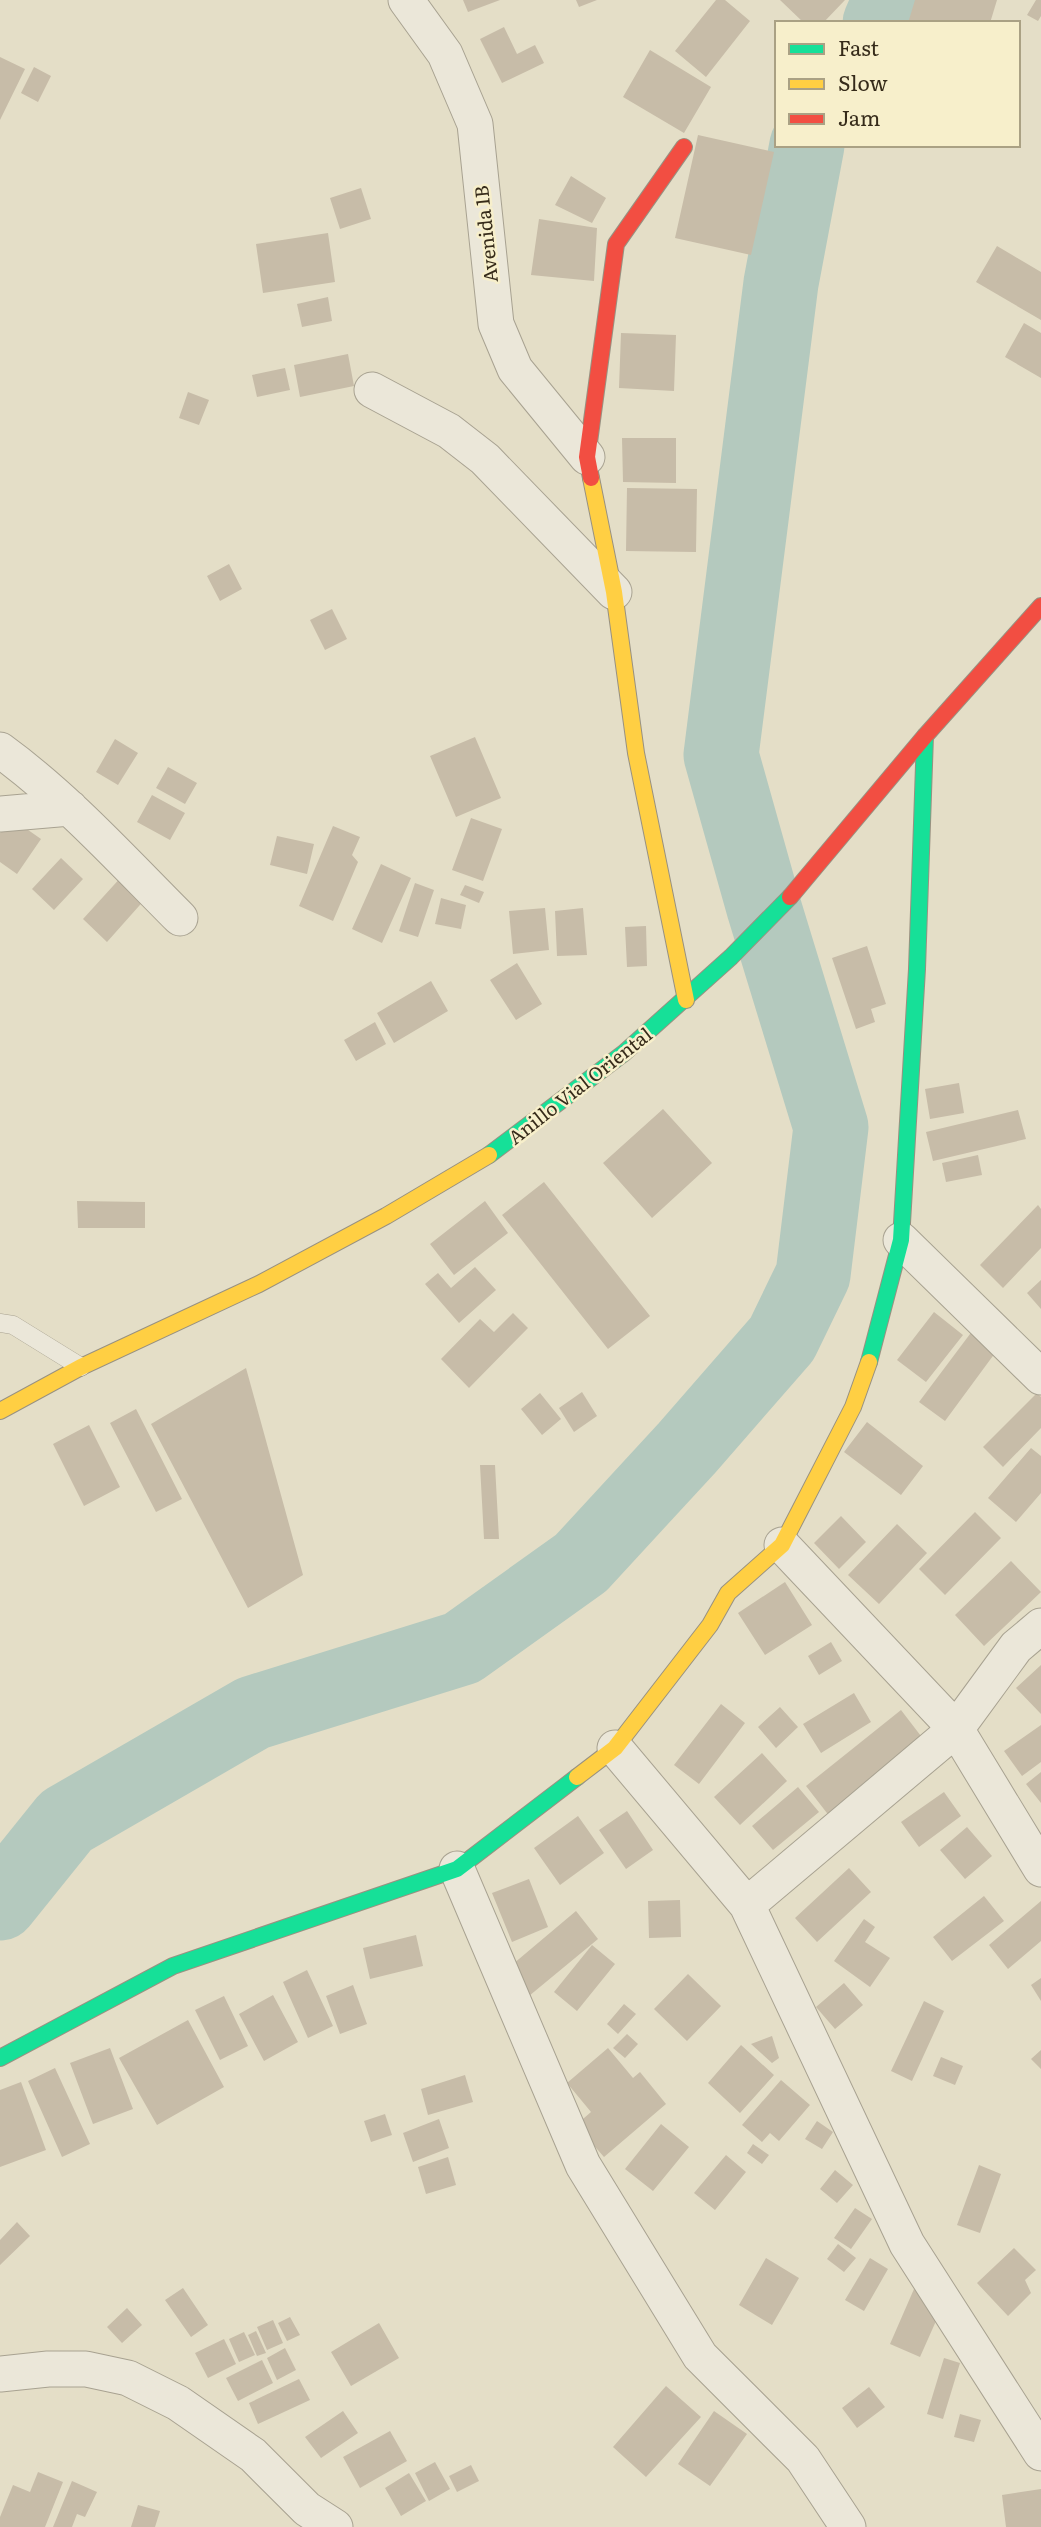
<svg xmlns="http://www.w3.org/2000/svg" width="1041" height="2527" viewBox="0 0 1041 2527" font-family="Literata,serif">
<style>
.lines{fill:none;stroke-linecap:round;stroke-linejoin:round}
.river{stroke:#b4c9be;stroke-width:75}
.building{fill:#c7bca8}
.lane-casing{stroke:#a8a291;stroke-width:19}
.street-casing{stroke:#a8a291;stroke-width:37}
.fast-casing{stroke:#989181;stroke-width:18}
.slow-casing{stroke:#989181;stroke-width:18}
.jam-casing{stroke:#989181;stroke-width:18}
.lane{stroke:#ebe7d9;stroke-width:18}
.street{stroke:#ebe7d9;stroke-width:35}
.fast{stroke:#16e098;stroke-width:16}
.slow{stroke:#ffcf43;stroke-width:16}
.jam{stroke:#f24e42;stroke-width:16}
.labels{text-anchor:middle;stroke-width:5;stroke-linejoin:round;paint-order:stroke}
.street-label{font-size:19px;fill:#362b1a;stroke:#f7efcb}
</style>
<rect width="100%" height="100%" fill="#e4dec7"/>
<g class="lines">
<!-- river -->
<path class="river" d="M880 23 890 0
M0 1903 66 1821 253 1713 462 1648 581 1563 687 1448 782 1339 813 1275 831 1127 764 908 721 755 781 283 807 145"/>
</g>
<!-- building -->
<path class="building" d="M463 0H500L468 12Z
M576 0H597L579 7Z
M716 0H725L750 21 706 77 675 51Z
M780 0H845L823 23H804Z
M915 0H997L990 23H908Z
M1036 0H1041V16L1038 21 1027 15Z
M504 27 517 54 535 45 544 63 502 83 480 39Z
M650 50 711 87 684 133 623 97Z
M0 57 25 69 0 120Z
M34 67 51 76 38 102 21 93Z
M698 135 774 152 751 255 675 238Z
M571 176 606 198 592 223 555 205Z
M361 188 371 219 340 229 330 198Z
M539 219 597 228 594 281 531 275Z
M328 233 335 282 263 293 256 244Z
M997 246 1041 272V320L976 282Z
M328 297 332 321 302 327 297 304Z
M1024 323 1041 333V378L1005 357Z
M621 333 676 335 674 391 619 388Z
M348 354 354 386 300 397 294 365Z
M285 368 290 390 257 397 252 375Z
M188 392 209 400 199 425 179 418Z
M622 438H676V483L623 482Z
M627 488 697 489 696 552 626 551Z
M229 564 242 589 220 601 207 576Z
M332 609 347 639 325 650 310 620Z
M475 737 501 798 456 817 430 756Z
M115 739 138 753 118 785 96 772Z
M168 767 197 783 185 804 156 788Z
M152 795 185 813 170 840 137 822Z
M11 818 41 839 17 874 0 862V833Z
M471 818 502 829 483 881 452 870Z
M333 826 360 837 352 855 358 862 333 921 299 906Z
M277 836 314 844 307 874 270 865Z
M61 858 83 879 54 910 32 889Z
M381 864 411 878 382 943 352 929Z
M123 875 147 897 107 942 83 919Z
M415 883 434 890 418 937 399 931Z
M465 885 484 892 479 903 460 895Z
M441 898 466 905 461 929 435 924Z
M545 908 549 950 513 954 509 911Z
M583 908 587 955 557 956 555 911Z
M646 926 647 966 627 967 625 927Z
M867 946 886 1004 871 1009 875 1022 856 1029 832 958Z
M517 963 542 1004 516 1020 490 980Z
M431 981 448 1011 394 1043 377 1013Z
M375 1022 386 1044 356 1061 344 1040Z
M959 1083 964 1113 930 1119 925 1089Z
M663 1109 712 1163 652 1218 603 1163Z
M1018 1110 1026 1139 933 1161 926 1132Z
M978 1155 982 1175 946 1182 942 1163Z
M544 1182 650 1316 608 1349 502 1215Z
M77 1201 145 1202V1228H78Z
M485 1201 508 1233 454 1275 430 1244Z
M1038 1205 1041 1209V1248L1003 1288 980 1265Z
M475 1267 496 1290 459 1323 425 1284 438 1273 451 1288Z
M1041 1280V1309L1027 1293Z
M934 1312 963 1335 926 1382 897 1360Z
M513 1313 528 1328 469 1388 441 1359 480 1319 494 1332Z
M973 1330 998 1349 945 1421 919 1402Z
M246 1368 303 1575 248 1608 151 1424Z
M582 1392 597 1416 574 1432 559 1408Z
M540 1393 561 1419 542 1435 521 1409Z
M1037 1393 1041 1397V1428L1003 1467 983 1447Z
M136 1409 182 1499 156 1512 110 1423Z
M867 1422 923 1466 901 1495 844 1452Z
M89 1425 120 1487 84 1506 53 1444Z
M1031 1448 1041 1456V1493L1016 1522 988 1498Z
M480 1465H495L499 1539H484Z
M975 1512 1001 1538 945 1595 919 1569Z
M841 1516 866 1542 839 1569 814 1543Z
M897 1524 927 1553 879 1604 848 1575Z
M1011 1561 1041 1592 984 1646 955 1615Z
M785 1582 812 1625 765 1655 738 1613Z
M831 1642 842 1661 819 1675 808 1656Z
M1041 1665V1714L1016 1688Z
M854 1693 871 1722 821 1753 803 1724Z
M721 1704 745 1723 699 1784 674 1765Z
M780 1707 798 1727 776 1748 758 1727Z
M901 1710 924 1740 830 1817 806 1786Z
M1041 1725V1762L1022 1776 1004 1751Z
M762 1753 787 1781 740 1825 714 1797Z
M1041 1772V1803L1026 1784Z
M798 1787 819 1812 773 1850 752 1826Z
M944 1792 961 1816 919 1847 901 1822Z
M627 1811 653 1850 626 1869 599 1830Z
M578 1816 604 1853 560 1885 534 1848Z
M967 1827 992 1856 965 1879 940 1850Z
M849 1868 871 1892 817 1942 795 1918Z
M529 1879 548 1927 512 1942 492 1893Z
M984 1896 1004 1921 952 1961 933 1937Z
M680 1900 681 1937 649 1938 648 1901Z
M1041 1901V1941L1008 1969 989 1945Z
M576 1911 598 1939 529 1996 507 1969Z
M864 1919 875 1927 865 1942 890 1958 870 1987 834 1961Z
M416 1935 423 1966 370 1979 363 1948Z
M592 1945 615 1964 577 2011 554 1992Z
M307 1970 333 2026 308 2038 283 1982Z
M688 1974 721 2006 687 2041 654 2009Z
M1041 1978V2001L1031 1985Z
M844 1983 863 2005 835 2029 816 2007Z
M353 1985 367 2024 340 2034 326 1996Z
M273 1995 298 2042 264 2061 239 2014Z
M224 1996 248 2046 220 2060 195 2010Z
M924 2001 944 2011 912 2081 891 2071Z
M624 2004 636 2014 618 2034 607 2024Z
M188 2020 224 2087 157 2125 119 2058Z
M627 2034 638 2044 625 2058 613 2048Z
M772 2036 779 2058 772 2063 751 2044Z
M741 2045 774 2075 740 2113 708 2083Z
M110 2048 133 2109 93 2124 70 2063Z
M608 2048 633 2078 640 2072 666 2104 604 2157 576 2125 591 2112 567 2083Z
M1041 2050V2069L1031 2059Z
M941 2057 963 2066 955 2085 933 2076Z
M55 2068 90 2144 62 2157 28 2081Z
M465 2075 473 2102 428 2115 421 2089Z
M781 2080 810 2105 779 2141 770 2133 762 2142 742 2125Z
M21 2082 46 2150 0 2167V2090Z
M385 2114 392 2135 371 2142 364 2121Z
M439 2119 449 2148 413 2162 403 2133Z
M817 2121 833 2132 822 2149 805 2139Z
M661 2124 689 2147 653 2191 625 2169Z
M753 2144 769 2155 762 2164 747 2153Z
M726 2155 746 2172 715 2210 694 2193Z
M448 2157 456 2185 426 2194 418 2167Z
M979 2165 1001 2174 980 2233 957 2225Z
M835 2170 853 2185 837 2203 820 2189Z
M855 2208 872 2219 851 2249 834 2238Z
M17 2222 30 2236 0 2265V2240Z
M838 2244 856 2258 844 2272 827 2259Z
M1014 2248 1036 2270 1025 2280 1031 2293 1008 2316 977 2283Z
M766 2258 799 2278 772 2325 739 2305Z
M870 2258 888 2269 864 2311 845 2300Z
M183 2288 208 2325 191 2337 165 2300Z
M914 2289 944 2303 920 2357 890 2344Z
M127 2308 142 2325 122 2343 107 2327Z
M290 2317 300 2335 287 2341 278 2323Z
M273 2320 283 2343 267 2350 257 2327Z
M379 2323 399 2358 351 2386 331 2352Z
M256 2331 266 2353 257 2356 248 2335Z
M244 2332 255 2355 239 2362 229 2339Z
M224 2339 236 2364 208 2378 195 2353Z
M285 2348 296 2370 277 2380 267 2358Z
M944 2358 960 2363 943 2419 927 2414Z
M262 2360 273 2383 238 2401 226 2378Z
M299 2379 310 2400 258 2424 249 2403Z
M666 2386 701 2417 646 2477 613 2447Z
M869 2387 885 2407 857 2428 842 2408Z
M343 2411 358 2433 321 2458 305 2437Z
M714 2411 747 2434 710 2486 678 2464Z
M960 2414 981 2420 974 2442 954 2437Z
M390 2431 407 2461 360 2488 343 2457Z
M435 2462 450 2489 429 2501 415 2473Z
M471 2465 479 2481 457 2492 449 2476Z
M38 2472 63 2482 45 2527H0V2517L13 2485 30 2492Z
M409 2473 426 2501 401 2516 385 2488Z
M72 2481 97 2492 85 2517 77 2514 72 2527H53Z
M1041 2489V2527H1006L1002 2495Z
M138 2505 160 2511 155 2527H131Z"/>
<g class="lines">
<defs>
<path id="lane" d="M0 1323 13 1325 81 1367"/>
<path id="street" d="M406 0 445 54 475 124 496 324 515 369 587 457
M372 390 449 431 485 459 614 592
M0 750C66 798 122 860 180 918
M0 814 70 808
M901 1240 1041 1377
M782 1545 956 1729 1041 1869
M615 1748 747 1905 907 2244 1041 2453
M457 1869 583 2165 700 2356 803 2459 848 2527
M747 1905 956 1729 1016 1647 1041 1626
M0 2374 48 2369H86L128 2378 178 2403 253 2455 307 2509 335 2527"/>
<path id="fast" d="M489 1155 624 1053 731 957 790 897
M869 1362 901 1240 917 969 925 736
M0 2058 173 1966 457 1869 577 1777"/>
<path id="slow" d="M591 478 614 592 636 753 686 1000
M0 1411 81 1367 259 1284 386 1216 489 1155
M577 1777 615 1748 710 1625 728 1593 782 1545 853 1407 869 1362"/>
<path id="jam" d="M591 478 587 457 616 244 684 147
M790 897 925 736 1041 606"/>
</defs>
<!-- lane casing -->
<use href="#lane" class="lane-casing"/>
<!-- street casing -->
<use href="#street" class="street-casing"/>
<!-- fast casing -->
<use href="#fast" class="fast-casing"/>
<!-- slow casing -->
<use href="#slow" class="slow-casing"/>
<!-- jam casing -->
<use href="#jam" class="jam-casing"/>
<!-- lane -->
<use href="#lane" class="lane"/>
<!-- street -->
<use href="#street" class="street"/>
<!-- fast -->
<use href="#fast" class="fast"/>
<!-- slow -->
<use href="#slow" class="slow"/>
<!-- jam -->
<use href="#jam" class="jam"/>
</g>
<g class="labels">
<!-- street labels -->
<g class="street-label">
<text transform="translate(486 234) rotate(-96)" y="7">Avenida 1B</text>
<text transform="translate(580 1086) rotate(-38)" y="7">Anillo Vial Oriental</text>
</g>
</g>
<!-- legend -->
<rect x="775" y="21" width="245" height="126" fill="#f7efcb" stroke="#aaa184" stroke-width="2"/>
<rect x="789" y="44" width="35" height="10" fill="#16e098" stroke="#aaa184" stroke-width="2"/>
<text x="838" y="56" font-size="21" fill="#362b1a">Fast</text>
<rect x="789" y="79" width="35" height="10" fill="#ffcf43" stroke="#aaa184" stroke-width="2"/>
<text x="838" y="91" font-size="21" fill="#362b1a">Slow</text>
<rect x="789" y="114" width="35" height="10" fill="#f24e42" stroke="#aaa184" stroke-width="2"/>
<text x="838" y="126" font-size="21" fill="#362b1a">Jam</text>
</svg>
